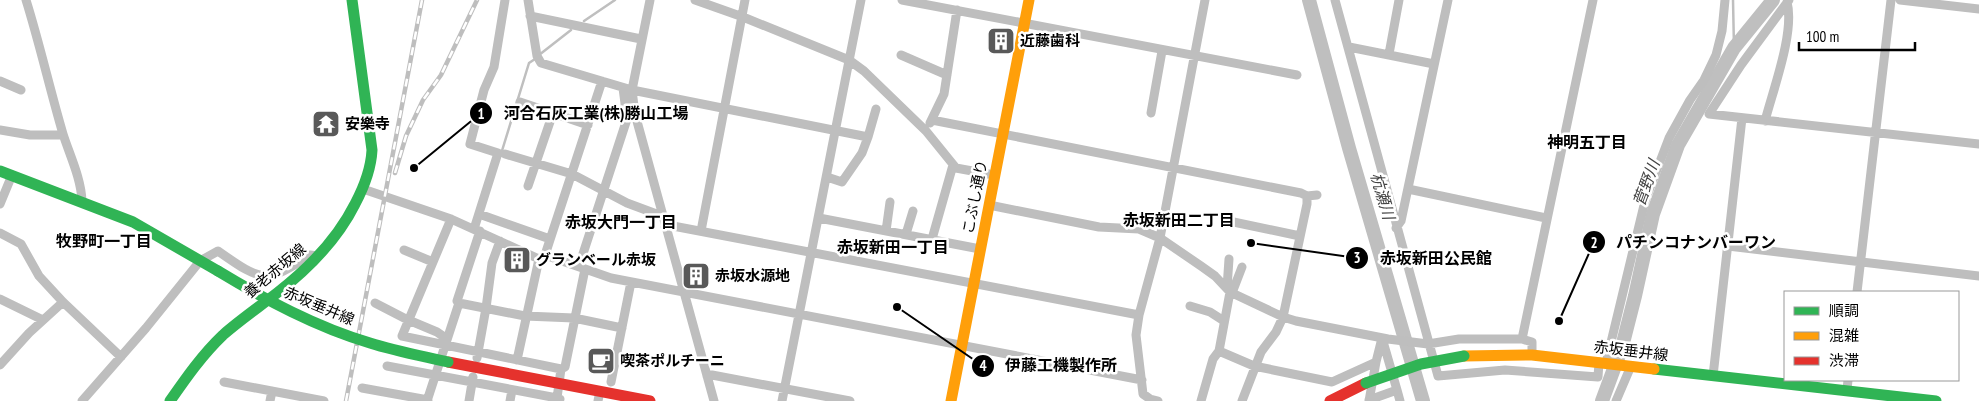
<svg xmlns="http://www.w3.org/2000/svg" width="1979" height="401" viewBox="0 0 1979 401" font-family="'PT Sans Narrow','Noto Sans JP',sans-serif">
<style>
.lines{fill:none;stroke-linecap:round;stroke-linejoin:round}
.stream{stroke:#bfbfbf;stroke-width:2.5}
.river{stroke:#bfbfbf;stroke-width:14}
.street{stroke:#bebebe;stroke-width:9}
.fast{stroke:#30b455;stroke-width:11}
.slow{stroke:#ff9f0a;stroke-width:11}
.jam{stroke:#e5322d;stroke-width:11}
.rail-casing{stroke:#bebebe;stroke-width:4.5}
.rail{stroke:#fff;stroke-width:2.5;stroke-dasharray:8;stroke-linecap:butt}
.fast-bridge{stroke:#30b455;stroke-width:11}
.labels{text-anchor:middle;stroke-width:5;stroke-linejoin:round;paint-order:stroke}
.poi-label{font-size:15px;font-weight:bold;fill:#000;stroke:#fff;text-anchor:start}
.street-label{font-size:15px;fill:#000;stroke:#fff}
.neighbourhood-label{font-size:16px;font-weight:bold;fill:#000;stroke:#fff}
.water-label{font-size:16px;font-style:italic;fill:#444;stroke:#fff}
.leader{fill:none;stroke:#000;stroke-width:2}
.callout-dot{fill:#000;stroke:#fff;stroke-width:2}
.mark-label{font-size:15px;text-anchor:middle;font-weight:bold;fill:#fff}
.callout-label{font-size:16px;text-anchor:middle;font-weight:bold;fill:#000;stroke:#fff;stroke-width:5;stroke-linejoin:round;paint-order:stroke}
</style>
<rect width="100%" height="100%" fill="#fff"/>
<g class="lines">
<!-- stream -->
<path class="stream" d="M1733 0 1734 48
M584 21 615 0
M539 55 571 30
M501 154 529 63 535 59"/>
<!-- river -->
<path class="river" d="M1309 0 1349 148 1423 401
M1602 401 1622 347 1635 296 1653 214 1678 145 1734 48 1773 0"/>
<!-- street -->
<path class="street" d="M26 0C40 45 50 90 63 134 70 156 81 178 82 201
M528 0 537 56 541 63 632 90 868 137 876 109
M650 0 632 90 635 114 714 401
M695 0 743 17 849 60 864 71 926 131 956 168 994 175
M902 0 1297 75
M1335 0 1438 376 1505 370 1598 377 1599 362
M1789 0 1741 65 1709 114 1979 144
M1900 0 1979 9
M530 16 641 39
M1349 47 1434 64
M1389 54 1399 0
M901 55 947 75
M0 81 21 90
M520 102 588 125
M1151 113 1162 51
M932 120 1301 193 1307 196 1317 195
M1765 121C1773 90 1795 32 1787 2
M930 123 944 94 957 10
M0 130 30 135H63
M505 154 572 174 627 203 662 216
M827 177 842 182 862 153 868 137
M528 186 553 113
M363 189 451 219 539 259 545 255 611 278 1142 380
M1408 189 1546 218
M0 204 12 175
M989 205 1099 227 1139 229 1160 238 1201 266 1215 276 1230 292 1283 317 1296 321 1388 339 1428 344 1459 339H1522L1532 342V355
M479 214 550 239
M819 218 980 249
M451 219 402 336 561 369 557 398 560 399 559 401
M1224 220 1300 236
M665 227 673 226 1139 315
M1396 228 1401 221 1448 0
M474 229 498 153 470 144 484 90 494 67 505 0
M701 231 745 0
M886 231 890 202
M0 233 21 244 39 276 63 302 121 357
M906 234 913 211
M932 239 953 165
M1728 246 1979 276
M404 250 433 262
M545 255 602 81
M579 266 627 119 623 88
M1227 288 1229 259
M1857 292 1891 0
M1232 293 1242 267
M0 299 43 320
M375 303 406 319 437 332 447 339
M459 303 457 301 480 231
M1190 306 1210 312 1224 321
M1522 339 1593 0
M1219 351 1230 292
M477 358 486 308 492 263 500 241
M517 360 539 259
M1606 363 1645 201 1669 138 1690 100 1704 80 1716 55 1722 31 1725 0
M0 365 29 333 63 302
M387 366 557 398
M561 369 565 367 585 269
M707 376 712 375 850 401
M1713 376 1742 118
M224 382 324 401
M611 382 631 282
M362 388 428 400
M1397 390 1400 401
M1847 390 1848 380
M1369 400 1397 390 1382 338
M82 401 146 328 200 261 218 251C261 281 265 285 310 255L318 256
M270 401 272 391
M427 401 459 303 525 316 574 318 622 328
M469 401 473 377
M510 401 512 390
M598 401 600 391
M782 401 861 0
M1158 401 1150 399 1143 394 1136 335 1139 315 1160 238 1205 0
M1201 401 1213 359 1219 351 1254 366 1332 382 1376 362 1382 338
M1242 401 1261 352 1276 332 1283 317 1307 204V196
M1369 401 1376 362
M1616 401 1631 366"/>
<!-- fast -->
<path class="fast" d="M0 171 133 222 218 271
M1654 369 1936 401
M170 401C186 378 202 355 223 335 240 320 259 307 277 293 308 269 337 240 355 204 364 187 371 170 372 150L352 0"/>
<!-- slow -->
<path class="slow" d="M1464 356 1532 355 1654 369
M951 401 1029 0"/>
<!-- jam -->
<path class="jam" d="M448 362 650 401
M1330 401 1366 383"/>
<defs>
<path id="rail" d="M395 173 406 136 423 100 441 75 477 0
M346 401 422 0"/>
</defs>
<!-- rail casing -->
<use href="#rail" class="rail-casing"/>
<!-- rail -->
<use href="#rail" class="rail"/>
<!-- fast-bridge -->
<path class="fast-bridge" d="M218 271C266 300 316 327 370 343 395 351 422 356 448 362
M1366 383 1421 364 1464 356"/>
</g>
<!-- icons -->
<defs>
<symbol id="building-square" viewBox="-11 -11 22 22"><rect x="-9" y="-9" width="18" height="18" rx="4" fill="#595959" stroke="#fff"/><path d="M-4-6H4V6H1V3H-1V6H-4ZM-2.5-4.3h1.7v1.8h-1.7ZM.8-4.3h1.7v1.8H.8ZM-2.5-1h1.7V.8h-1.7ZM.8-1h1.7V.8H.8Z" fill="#fff"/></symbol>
<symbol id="temple-square" viewBox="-11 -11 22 22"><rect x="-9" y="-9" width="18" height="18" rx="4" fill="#595959" stroke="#fff"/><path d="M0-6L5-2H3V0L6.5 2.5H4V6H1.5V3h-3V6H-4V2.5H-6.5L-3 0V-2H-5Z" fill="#fff"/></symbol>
<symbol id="cafe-square" viewBox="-11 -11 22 22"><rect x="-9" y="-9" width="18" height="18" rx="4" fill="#595959" stroke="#fff"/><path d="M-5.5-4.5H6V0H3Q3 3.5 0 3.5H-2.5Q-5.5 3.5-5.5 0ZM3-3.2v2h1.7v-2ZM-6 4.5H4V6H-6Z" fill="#fff"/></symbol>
</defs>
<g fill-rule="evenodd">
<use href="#building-square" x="985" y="25" width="32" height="32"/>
<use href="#temple-square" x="310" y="108" width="32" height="32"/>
<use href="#building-square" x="501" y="244" width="32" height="32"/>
<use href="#building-square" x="680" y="260" width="32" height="32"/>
<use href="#cafe-square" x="585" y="345" width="32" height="32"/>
</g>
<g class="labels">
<!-- poi labels -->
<g class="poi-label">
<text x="1020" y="46">近藤歯科</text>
<text x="345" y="129">安樂寺</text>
<text x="536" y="265">グランベール赤坂</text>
<text x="715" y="281">赤坂水源地</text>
<text x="620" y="366">喫茶ポルチーニ</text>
</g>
<!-- street labels -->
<g class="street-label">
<text transform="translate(975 197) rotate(-79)" y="5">こぶし通り</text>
<text transform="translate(275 271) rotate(-40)" y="5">養老赤坂線</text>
<text transform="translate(319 306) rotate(23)" y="5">赤坂垂井線</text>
<text transform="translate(1631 351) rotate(7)" y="5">赤坂垂井線</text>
</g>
<!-- neighbourhood labels -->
<g class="neighbourhood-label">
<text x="1587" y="148">神明五丁目</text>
<text x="1179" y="226">赤坂新田二丁目</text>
<text x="621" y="228">赤坂大門一丁目</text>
<text x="104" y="247">牧野町一丁目</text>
<text x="893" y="253">赤坂新田一丁目</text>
</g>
<!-- water labels -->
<g class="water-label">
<text transform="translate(1646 183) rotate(-70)" y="6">菅野川</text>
<text transform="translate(1383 196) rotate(74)" y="6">杭瀬川</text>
</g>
</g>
<!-- callouts -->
<path class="leader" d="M414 168L481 113M1559 321L1594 242M1251 243L1357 258M897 307L983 366"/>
<g class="callout-dot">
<circle cx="414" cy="168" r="5"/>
<circle cx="1559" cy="321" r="5"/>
<circle cx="1251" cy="243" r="5"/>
<circle cx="897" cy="307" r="5"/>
<circle cx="481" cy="113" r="12"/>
<circle cx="1594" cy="242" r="12"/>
<circle cx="1357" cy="258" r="12"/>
<circle cx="983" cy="366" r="12"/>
</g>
<g class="mark-label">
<text x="481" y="119">1</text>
<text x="1594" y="248">2</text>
<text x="1357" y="263">3</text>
<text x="983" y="371">4</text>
</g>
<g class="callout-label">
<text x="596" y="119">河合石灰工業(株)勝山工場</text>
<text x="1696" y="248">パチンコナンバーワン</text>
<text x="1436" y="264">赤坂新田公民館</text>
<text x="1061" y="371">伊藤工機製作所</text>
</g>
<!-- legend -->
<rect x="1784" y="291" width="175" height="90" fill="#ffffff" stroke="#999999"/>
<rect x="1794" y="307" width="25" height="8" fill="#30b455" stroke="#999999"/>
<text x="1829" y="316" font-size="15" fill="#000000">順調</text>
<rect x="1794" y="332" width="25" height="8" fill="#ff9f0a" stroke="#999999"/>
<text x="1829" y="341" font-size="15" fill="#000000">混雑</text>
<rect x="1794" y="357" width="25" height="8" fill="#e5322d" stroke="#999999"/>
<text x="1829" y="366" font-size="15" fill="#000000">渋滞</text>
<!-- scale -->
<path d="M1799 42v8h116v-8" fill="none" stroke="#000000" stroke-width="2.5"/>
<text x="1806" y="42" font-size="15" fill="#000000" stroke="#ffffff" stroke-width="4" paint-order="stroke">100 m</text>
</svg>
